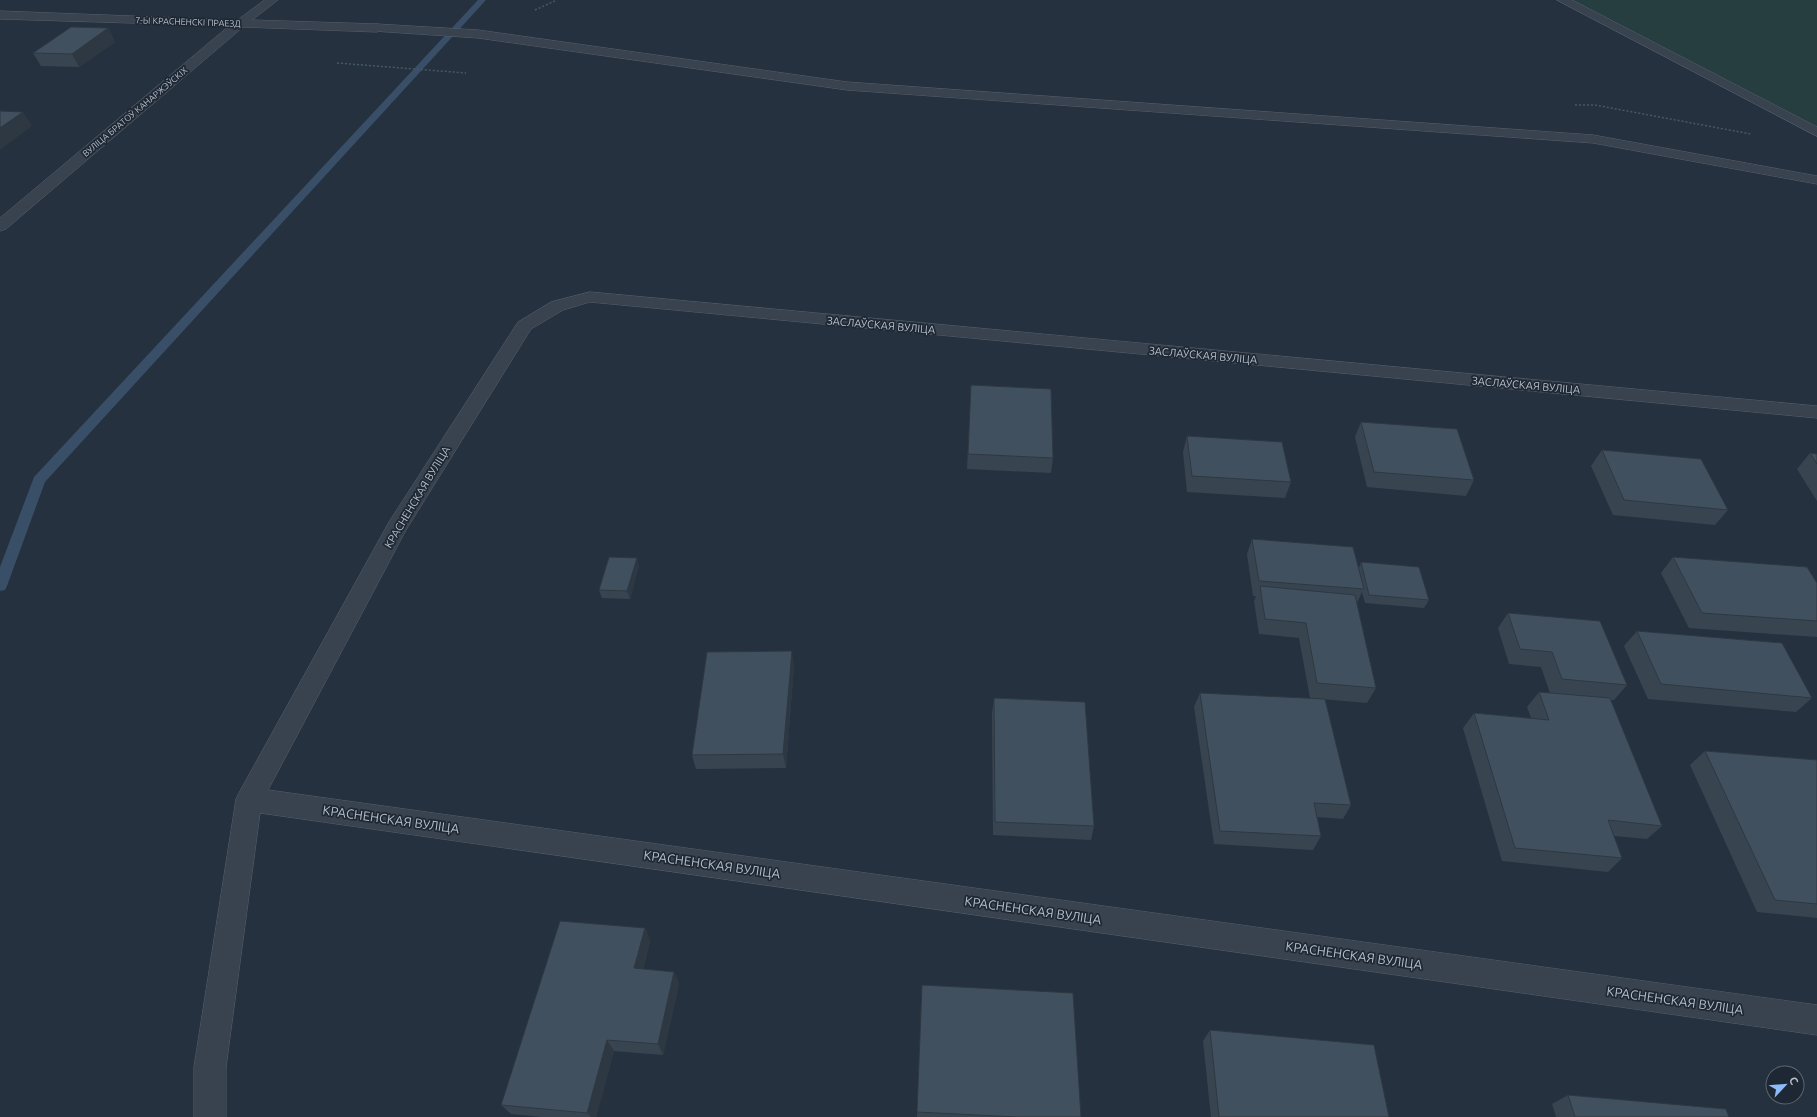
<svg xmlns="http://www.w3.org/2000/svg" width="1817" height="1117" viewBox="0 0 1817 1117" font-family="Ubuntu,sans-serif">
<style>
.green{fill:#273e40}
.lines{fill:none;stroke-linecap:round;stroke-linejoin:round}
.stream{fill:#394e67;fill-rule:evenodd}
.service-casing{stroke:#57616d;stroke-width:1}
.minor-casing{stroke:#57616d;stroke-width:1}
.tertiary-casing{stroke:#57616d;stroke-width:1}
.path{stroke:#455b5d;stroke-width:1.5;stroke-dasharray:2 2;stroke-linecap:butt}
.service{fill:#39434f;fill-rule:evenodd}
.minor{fill:#39434f;fill-rule:evenodd}
.tertiary{fill:#39434f;fill-rule:evenodd}
.wall{fill:#384551}
.shaded-wall{fill:#2e3842}
.building{fill:#41505e;stroke:#2e3842}
.labels{text-anchor:middle;stroke-width:3.5;stroke-linejoin:round;paint-order:stroke}
.far-street-label{font-size:9px;fill:#b6beca;stroke:#1e2834}
.street-label{font-size:11px;fill:#b6beca;stroke:#1e2834}
.near-street-label{font-size:13px;fill:#b6beca;stroke:#1e2834}
</style>
<rect width="100%" height="100%" fill="#25313f"/>
<!-- green -->
<path class="green" d="M1571 0H1817V128Z"/>
<g class="lines">
<!-- stream -->
<path class="stream" d="M478 0H486L45 482 7 586 5 590 0 591V567L34 477Z"/>
<defs>
<path id="service" d="M1557 0H1572L1817 127V136Z"/>
<path id="minor" d="M265 0H278L252 20 377 24 383 28 377 32 243 27 6 229 0 231V218L229 26 0 19V11L237 20Z
M590 292 1817 406V418L590 302 563 310 531 329 406 530 268 790 1817 1005V1035L260 813 226 1067V1117H194V1067L236 799 240 791 389 522 518 322 551 302Z"/>
<path id="tertiary" d="M377 24 478 30 847 82 1593 135 1817 176V184L1593 143 847 90 478 38 373 31 371 28 373 25Z"/>
</defs>
<!-- service casing -->
<use href="#service" class="service-casing"/>
<!-- minor casing -->
<use href="#minor" class="minor-casing"/>
<!-- tertiary casing -->
<use href="#tertiary" class="tertiary-casing"/>
<!-- path -->
<path class="path" d="M535 10 557 0
M337 63 466 73
M1575 105H1595L1751 134"/>
<!-- service -->
<use href="#service" class="service"/>
<!-- minor -->
<use href="#minor" class="minor"/>
<!-- tertiary -->
<use href="#tertiary" class="tertiary"/>
</g>
<!-- wall -->
<path class="wall" d="M108 28 115 42 79 67 41 66 33 53Z
M971 385 1053 458 1051 473 967 469Z
M1361 422 1474 480 1466 496 1367 487 1355 437Z
M1187 436 1291 482 1285 498 1187 492 1183 452Z
M1602 450 1728 510 1715 525 1613 515 1591 466Z
M1810 453 1817 454V501L1797 469Z
M1252 539 1359 568 1361 562 1429 600 1424 608 1365 603 1362 592 1357 603 1376 688 1367 703 1310 698 1299 638 1259 634 1254 601 1256 596H1253L1247 554Z
M1673 557 1817 583V637L1689 628 1661 573Z
M639 566 630 599 602 598 599 590Z
M1508 613 1627 685 1614 700H1610L1662 826 1647 839 1614 836 1622 858 1608 872 1502 861 1463 728 1474 713 1531 718 1527 707 1539 692 1550 693 1541 667 1509 664 1498 628Z
M1637 631 1812 698 1796 712 1648 699 1624 646Z
M794 666 786 768 696 769 692 755Z
M1200 693 1351 805 1343 819 1317 817 1321 836 1313 850 1214 844 1194 707Z
M994 698 1094 826 1091 840 993 835 992 713Z
M1705 751 1817 760V918L1757 912 1690 765Z
M645 928 650 941 643 969 674 972 679 984 663 1055 614 1051 596 1117H542L511 1114 501 1105Z
M922 985 1081 1117H917Z
M1210 1030 1389 1117H1211L1203 1041Z
M1568 1095 1729 1117H1556L1552 1104Z"/>
<!-- shaded-wall -->
<path class="shaded-wall" d="M108 28 115 42 79 67 72 54Z
M23 112 32 126 0 150V128Z
M637 558 639 566 630 599 627 591Z
M792 651 794 666 786 768 783 754Z
M645 928 650 941 640 980 634 968Z
M674 972 679 984 663 1055 658 1044Z
M607 1040 614 1051 596 1117H591L587 1113Z"/>
<!-- building -->
<path class="building" d="M71 27 108 28 72 54 33 53Z
M0 111 23 112 0 128Z
M971 385 1051 389 1053 458 968 454Z
M1361 422 1457 429 1474 480 1374 472Z
M1187 436 1282 442 1291 482 1192 476Z
M1602 450 1701 459 1728 510 1624 500Z
M1810 453 1817 454V464Z
M1252 539 1353 547 1364 589 1259 581Z
M609 557 637 558 627 591 599 590Z
M1673 557 1807 567 1817 583V621L1702 613Z
M1361 562 1419 567 1429 600 1369 595Z
M1260 586 1355 595 1376 688 1317 683 1306 623 1265 619Z
M1508 613 1600 621 1627 685 1562 679 1552 652 1520 649Z
M1637 631 1782 643 1812 698 1661 684Z
M792 651 783 754 692 755 707 652Z
M1539 692 1610 698 1662 826 1608 820 1622 858 1515 848 1474 713 1549 720Z
M1200 693 1325 699 1351 805 1314 803 1321 836 1220 831Z
M994 698 1085 702 1094 826 995 822Z
M1705 751 1817 760V904L1775 900Z
M560 921 645 928 634 968 674 972 658 1044 607 1040 587 1113 501 1105Z
M922 985 1073 993 1081 1117H1017L917 1112Z
M1210 1030 1374 1045 1389 1117H1219Z
M1568 1095 1726 1109 1729 1117H1575Z"/>
<g class="labels">
<!-- far-street labels -->
<g class="far-street-label">
<text transform="translate(188 22) rotate(2)" y="3">7-Ы КРАСНЕНСКІ ПРАЕЗД</text>
<text transform="translate(135 112) rotate(-40)" y="3">ВУЛІЦА БРАТОЎ КАНАРЖЭЎСКІХ</text>
</g>
<!-- street labels -->
<g class="street-label">
<text transform="translate(881 325) rotate(5)" y="4">ЗАСЛАЎСКАЯ ВУЛІЦА</text>
<text transform="translate(1203 355) rotate(5)" y="4">ЗАСЛАЎСКАЯ ВУЛІЦА</text>
<text transform="translate(1526 385) rotate(5)" y="4">ЗАСЛАЎСКАЯ ВУЛІЦА</text>
<text transform="translate(417 497) rotate(-59)" y="4">КРАСНЕНСКАЯ ВУЛІЦА</text>
</g>
<!-- near-street labels -->
<g class="near-street-label">
<text transform="translate(391 819) rotate(8)" y="5">КРАСНЕНСКАЯ ВУЛІЦА</text>
<text transform="translate(712 864) rotate(8)" y="5">КРАСНЕНСКАЯ ВУЛІЦА</text>
<text transform="translate(1033 910) rotate(8)" y="5">КРАСНЕНСКАЯ ВУЛІЦА</text>
<text transform="translate(1354 955) rotate(8)" y="5">КРАСНЕНСКАЯ ВУЛІЦА</text>
<text transform="translate(1675 1000) rotate(8)" y="5">КРАСНЕНСКАЯ ВУЛІЦА</text>
</g>
</g>
<!-- north arrow -->
<g transform="translate(1785 1085) rotate(64)"><circle r="19" fill="#1e2834" stroke="#5b6470"/>
<path d="M0-3L7 15L0 10L-7 15Z" fill="#8dbaf8"/>
<text y="-6" font-size="11" font-weight="bold" text-anchor="middle" fill="#b6beca">С</text>
</g>
</svg>
